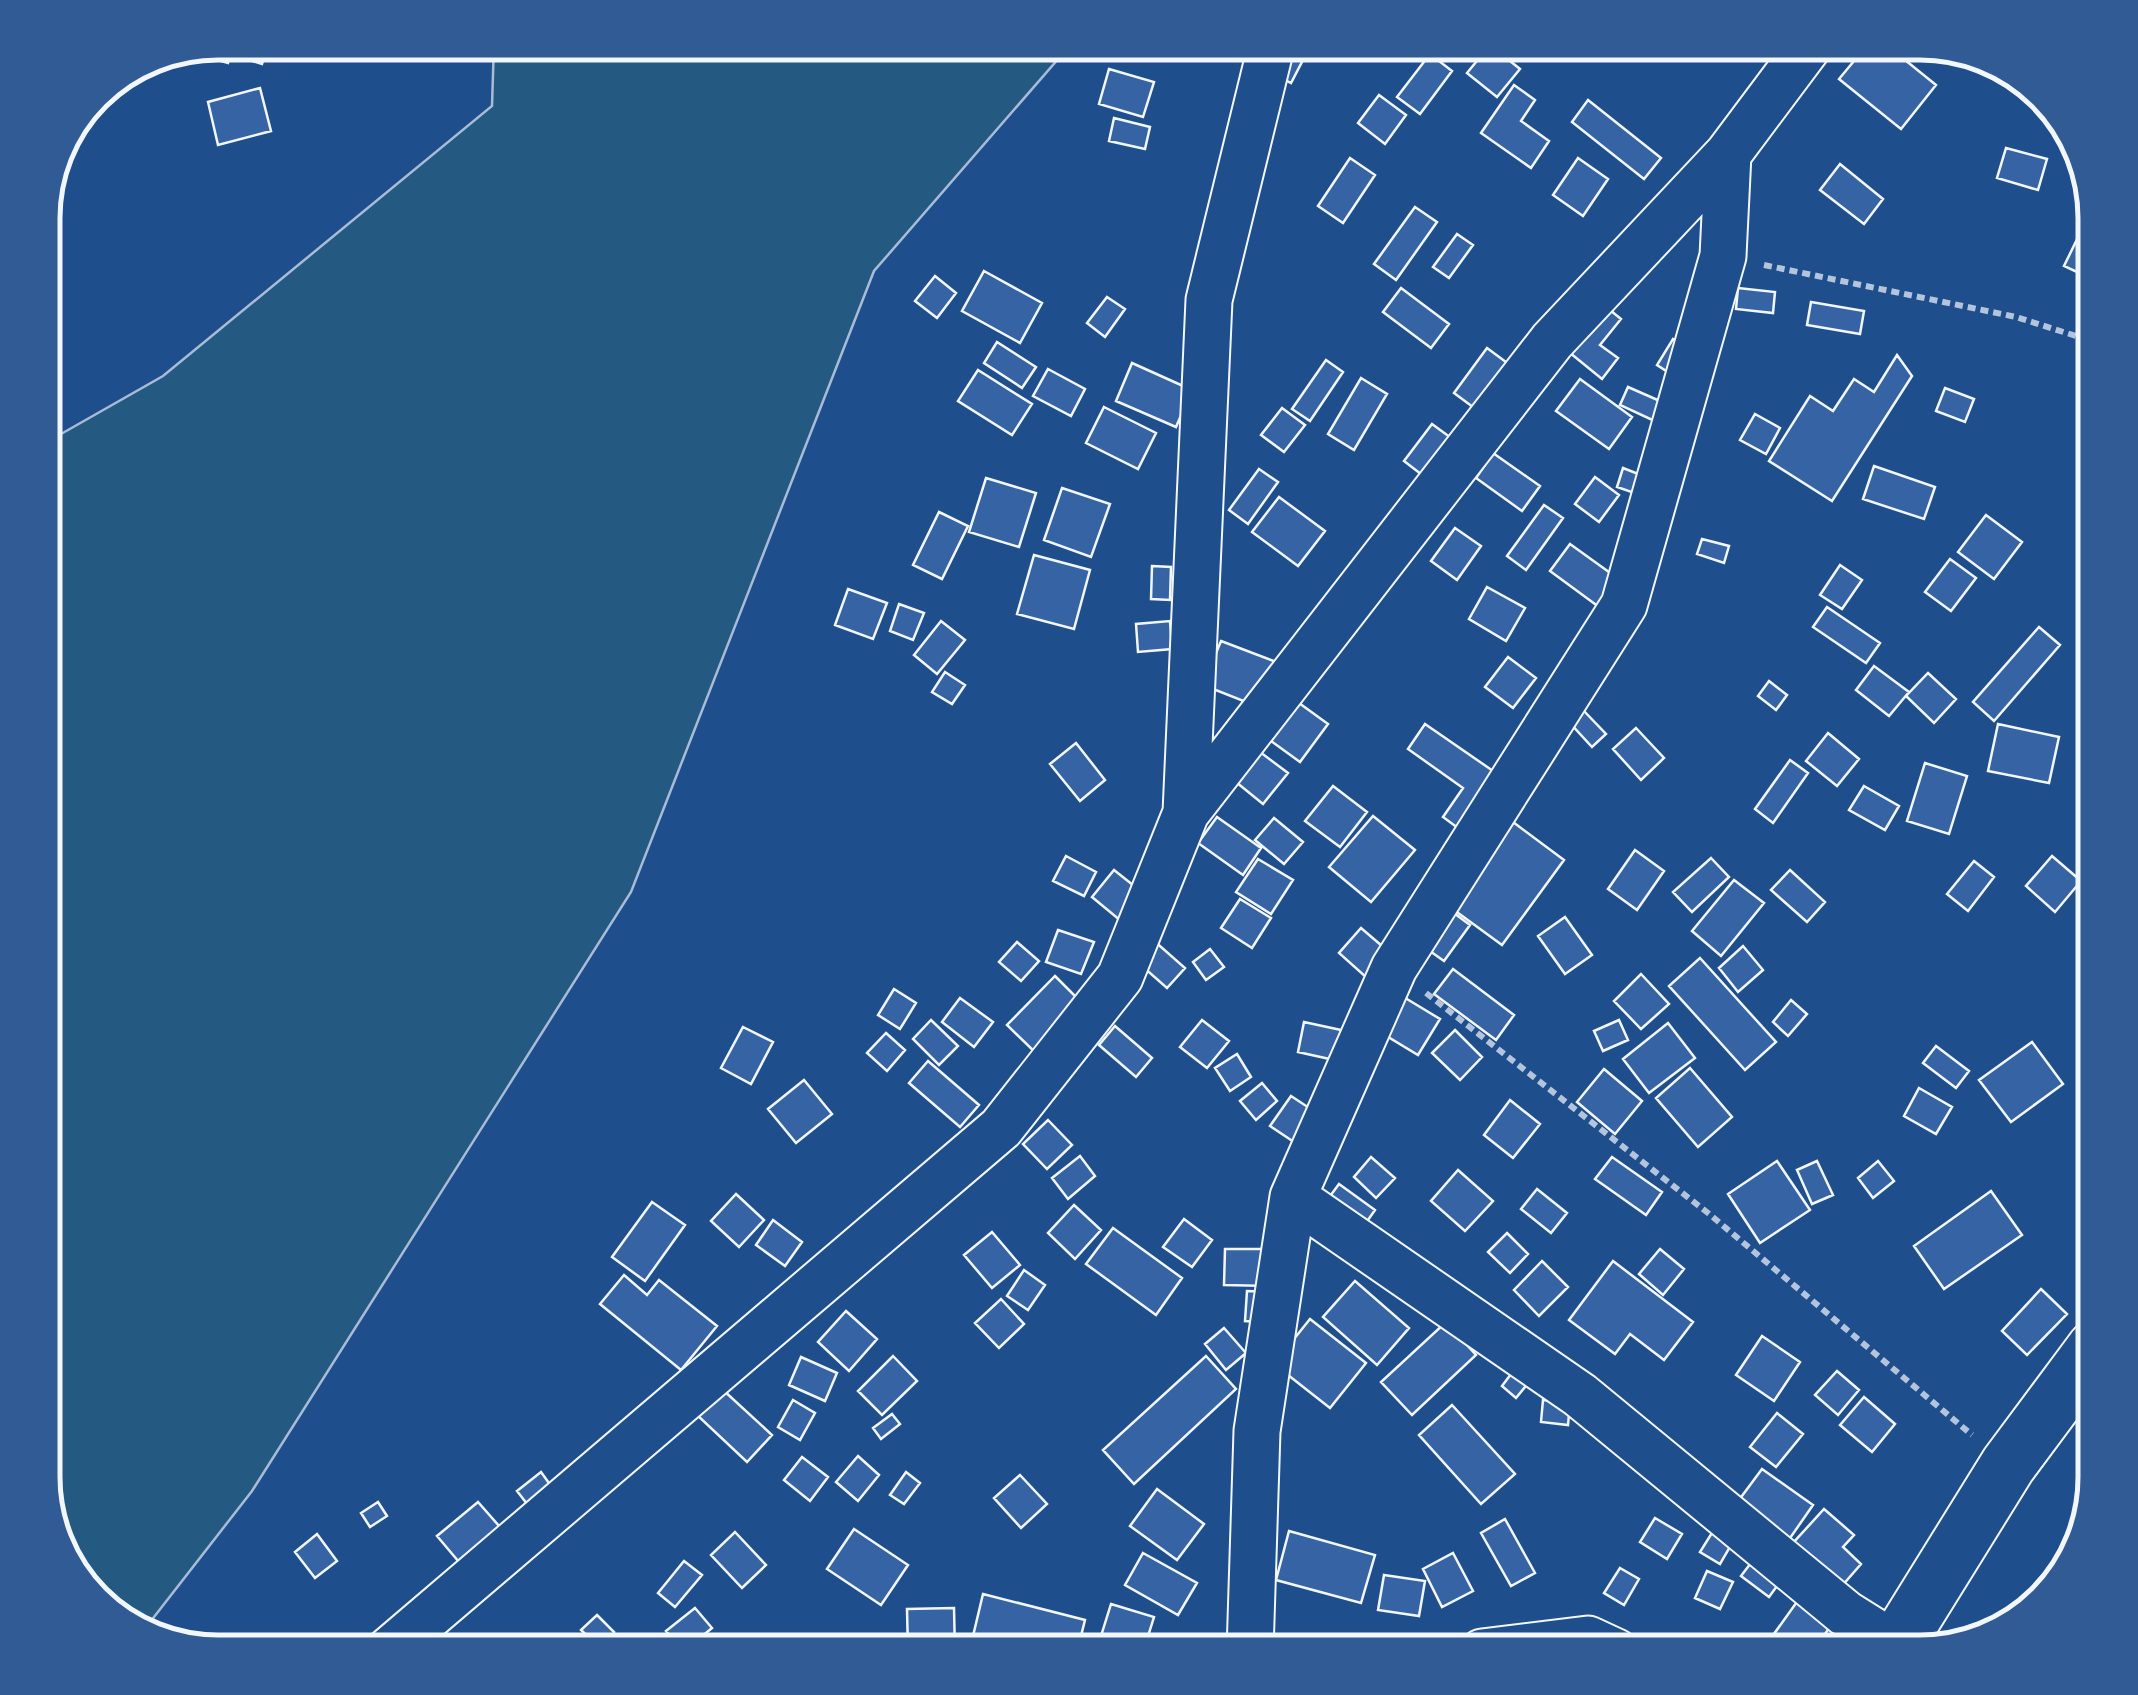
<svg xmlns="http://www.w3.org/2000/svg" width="2138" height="1695" viewBox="0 0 2138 1695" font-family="Lora,serif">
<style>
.green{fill:#245a82;stroke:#a8bbd7;stroke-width:2.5}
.building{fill:#3563a3;stroke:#f2f6ff;stroke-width:2.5}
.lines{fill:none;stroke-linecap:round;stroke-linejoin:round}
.minor-casing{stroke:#f2f6ff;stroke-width:49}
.major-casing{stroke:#f2f6ff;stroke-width:59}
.path{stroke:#b3c4dc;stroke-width:6;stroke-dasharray:8 5;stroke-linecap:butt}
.minor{stroke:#1f4e8c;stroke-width:45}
.major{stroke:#1f4e8c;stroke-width:55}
.rim{fill:none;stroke:#f2f6ff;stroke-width:5}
</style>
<rect width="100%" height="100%" fill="#1f4e8c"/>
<!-- green -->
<path class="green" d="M494 43H1072L874 271 631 892 252 1491 147 1626 103 1609 61 1555 43 1488V429L61 434 163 376 492 106Z"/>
<!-- building -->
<path class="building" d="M218 42 269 43 262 64 230 54 228 63 206 57 209 48 206 47Z
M1223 43H1248L1245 54 1222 49Z
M1869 43H1884L1936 85 1901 129 1839 79Z
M1490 45 1520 69 1497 97 1467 73Z
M1281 46 1304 58 1291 83 1268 71Z
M1430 54 1452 71 1420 114 1397 97Z
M1109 69 1154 82 1143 117 1099 104Z
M1514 85 1535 100 1521 121 1549 141 1531 168 1481 133Z
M260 88 271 131 218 145 208 102Z
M1379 95 1406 115 1385 144 1358 123Z
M1588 100 1661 158 1644 179 1572 122Z
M1114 118 1150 127 1145 149 1109 141Z
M2006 148 2047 159 2038 190 1997 178Z
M1350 158 1375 175 1343 223 1318 206Z
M1578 158 1608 179 1583 216 1553 195Z
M1840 164 1883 199 1864 224 1820 190Z
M1415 207 1437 222 1396 280 1374 264Z
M2084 225 2095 231V272L2092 279 2064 266Z
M1457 234 1473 245 1449 278 1433 267Z
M984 271 1042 303 1020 343 962 311Z
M935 276 956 293 937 318 915 301Z
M1401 288 1449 324 1431 348 1383 312Z
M1738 288 1775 292 1773 313 1736 309Z
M1107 297 1125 309 1105 337 1087 323Z
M1600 302 1621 319 1600 345 1618 358 1602 379 1564 348Z
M1811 302 1864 311 1860 334 1807 325Z
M1673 339 1687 348 1671 374 1657 365Z
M997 342 1036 367 1022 388 984 363Z
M1487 348 1514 368 1481 413 1454 393Z
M1897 355 1912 376 1832 501 1769 461 1810 396 1833 411 1854 379 1874 392Z
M1326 360 1343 372 1310 421 1292 409Z
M1132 363 1192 390 1176 427 1116 401Z
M1048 369 1085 389 1071 416 1033 396Z
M978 370 1032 404 1012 435 958 401Z
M1361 378 1387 394 1354 450 1328 434Z
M1580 379 1632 417 1609 449 1556 411Z
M1628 387 1669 405 1661 424 1620 405Z
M1945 388 1974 399 1965 422 1936 411Z
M1104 407 1156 433 1138 469 1086 443Z
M1282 408 1305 425 1284 452 1261 435Z
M1755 414 1780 428 1766 454 1740 440Z
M1432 424 1458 443 1430 481 1404 461Z
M1493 453 1540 486 1522 511 1476 478Z
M1874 466 1935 487 1924 519 1863 499Z
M1623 468 1646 477 1640 495 1617 487Z
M1259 469 1278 482 1248 524 1229 510Z
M1595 477 1619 495 1599 522 1575 504Z
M986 478 1036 493 1019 547 969 532Z
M1062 488 1110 504 1091 557 1044 540Z
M1279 497 1325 531 1298 566 1252 532Z
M1544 505 1563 518 1526 570 1507 556Z
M939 512 968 526 942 579 913 565Z
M1986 515 2022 542 1994 579 1958 552Z
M1455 528 1481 546 1457 580 1431 561Z
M1702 539 1729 546 1724 563 1697 554Z
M1570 544 1620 580 1599 607 1550 571Z
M1034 555 1090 570 1074 629 1017 614Z
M1950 559 1976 578 1951 611 1925 592Z
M1840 565 1862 580 1842 609 1820 595Z
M1152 566 1171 567 1170 600 1151 599Z
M1487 587 1525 608 1506 641 1469 619Z
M848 589 887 603 873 639 835 625Z
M899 604 924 613 913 640 890 631Z
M1827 607 1880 643 1866 663 1813 627Z
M941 621 965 640 937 674 914 655Z
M1170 621 1172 649 1138 652 1136 624Z
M2039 627 2060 645 1994 721 1973 702Z
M1221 641 1279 663 1261 708 1203 685Z
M1508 657 1536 678 1513 708 1485 687Z
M1874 666 1909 692 1889 716 1856 690Z
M945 672 965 685 952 704 932 692Z
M1928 673 1956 699 1934 723 1906 696Z
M1769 681 1787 695 1776 710 1758 696Z
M2091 686 2095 687V742L2080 739Z
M1299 703 1328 724 1300 762 1271 741Z
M1583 710 1606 734 1592 747 1570 723Z
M1425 724 1496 773 1458 828 1443 817 1463 788 1408 749Z
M1998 724 2059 737 2049 783 1988 771Z
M1636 728 1664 758 1641 780 1613 749Z
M1828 733 1859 759 1837 786 1806 761Z
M1076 743 1105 780 1080 801 1050 764Z
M1260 752 1288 773 1263 804 1236 782Z
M1790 760 1808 773 1773 823 1755 809Z
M1925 763 1967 776 1949 834 1907 821Z
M1333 786 1367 812 1340 847 1305 821Z
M1864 786 1899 806 1885 830 1849 810Z
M1373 816 1415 850 1371 902 1329 867Z
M1217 817 1261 848 1243 875 1198 843Z
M1274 818 1303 842 1284 864 1255 840Z
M1513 822 1564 860 1502 945 1450 907Z
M1635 850 1664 871 1637 910 1608 889Z
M1066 856 1096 872 1084 896 1053 881Z
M2052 856 2081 881 2055 912 2026 886Z
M1711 858 1729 877 1692 912 1673 892Z
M1258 859 1293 880 1271 914 1236 892Z
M1974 861 1994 877 1968 911 1947 894Z
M1114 870 1143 893 1121 921 1092 897Z
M1790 870 1825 902 1807 922 1771 890Z
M1734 880 1764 903 1721 956 1692 931Z
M1240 899 1271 918 1252 948 1221 928Z
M1447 908 1470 925 1444 961 1420 944Z
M1565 917 1592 955 1565 974 1538 936Z
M1361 928 1389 952 1367 978 1339 953Z
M1058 930 1094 942 1081 974 1046 962Z
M1152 939 1185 968 1167 988 1134 959Z
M1017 942 1039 961 1021 981 999 962Z
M1743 946 1763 970 1738 992 1719 968Z
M1210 949 1224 967 1206 980 1193 962Z
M1700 958 1776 1042 1745 1070 1669 986Z
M1453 969 1514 1015 1496 1040 1434 994Z
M1641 974 1669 1004 1641 1029 1614 1001Z
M1055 976 1087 1008 1040 1057 1007 1025Z
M894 989 916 1003 900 1029 878 1015Z
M1402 996 1440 1019 1418 1055 1380 1032Z
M960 998 993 1022 974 1047 942 1022Z
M1791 1000 1807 1014 1788 1036 1773 1022Z
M931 1020 958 1046 939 1065 913 1039Z
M1202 1020 1229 1041 1207 1068 1180 1047Z
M1619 1020 1628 1040 1603 1051 1594 1031Z
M1304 1022 1341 1030 1334 1060 1298 1052Z
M1668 1023 1695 1058 1649 1093 1623 1059Z
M1115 1026 1152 1058 1136 1077 1099 1045Z
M743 1027 773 1042 751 1084 721 1068Z
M1455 1030 1482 1057 1460 1080 1432 1053Z
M886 1033 905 1050 887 1071 867 1053Z
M2032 1042 2063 1084 2011 1122 1979 1080Z
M1936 1046 1969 1071 1956 1088 1923 1063Z
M1237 1054 1251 1077 1230 1091 1215 1068Z
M928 1061 979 1105 960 1127 909 1083Z
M1690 1068 1732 1117 1698 1147 1656 1098Z
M1604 1069 1642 1101 1615 1134 1577 1102Z
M804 1080 832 1114 796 1143 768 1109Z
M1262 1083 1277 1101 1256 1120 1240 1101Z
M1919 1088 1952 1107 1936 1134 1904 1116Z
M1291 1096 1320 1115 1300 1146 1270 1126Z
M1510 1100 1540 1124 1513 1158 1484 1135Z
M1048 1120 1072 1145 1047 1169 1023 1144Z
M1080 1156 1095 1176 1068 1199 1052 1178Z
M1371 1157 1395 1178 1376 1198 1354 1177Z
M1612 1157 1662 1192 1646 1215 1595 1179Z
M1777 1161 1810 1210 1760 1243 1728 1194Z
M1817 1161 1833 1195 1812 1204 1797 1170Z
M1878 1161 1894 1181 1873 1198 1858 1178Z
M1458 1170 1493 1201 1465 1231 1431 1201Z
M1339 1184 1375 1210 1361 1230 1325 1203Z
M1537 1189 1567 1213 1551 1233 1521 1209Z
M1991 1191 2022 1235 1944 1289 1914 1246Z
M736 1194 764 1220 739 1247 711 1221Z
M652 1202 685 1225 645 1281 612 1257Z
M1074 1205 1101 1230 1075 1259 1048 1233Z
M1184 1219 1212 1240 1192 1267 1163 1247Z
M773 1220 802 1242 785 1266 756 1245Z
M1113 1228 1182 1278 1156 1315 1086 1264Z
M992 1232 1020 1265 992 1288 964 1255Z
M1507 1233 1528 1254 1510 1273 1488 1252Z
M1225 1249H1271L1270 1286 1224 1285Z
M1660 1249 1684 1269 1663 1295 1639 1274Z
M1542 1261 1568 1287 1539 1316 1514 1290Z
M1613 1261 1693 1322 1664 1360 1630 1334 1615 1354 1569 1320Z
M1024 1270 1045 1285 1028 1310 1007 1296Z
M624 1275 647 1295 659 1280 717 1326 681 1370 600 1304Z
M1355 1281 1409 1328 1377 1365 1323 1317Z
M2041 1289 2067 1314 2027 1355 2002 1331Z
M1247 1291 1274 1292 1271 1323 1245 1321Z
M1001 1299 1024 1324 999 1348 975 1323Z
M846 1311 877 1339 849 1371 818 1342Z
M1310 1319 1366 1363 1330 1408 1274 1364Z
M1446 1322 1476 1355 1412 1415 1381 1382Z
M1224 1328 1246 1353 1226 1370 1205 1344Z
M1762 1336 1800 1362 1774 1401 1736 1375Z
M893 1356 917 1381 882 1415 858 1391Z
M1206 1356 1236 1389 1134 1484 1103 1450Z
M801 1357 837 1373 825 1401 789 1385Z
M1514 1370 1529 1382 1516 1398 1502 1386Z
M1837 1371 1859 1390 1838 1415 1815 1395Z
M722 1389 772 1435 747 1462 697 1415Z
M1864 1397 1895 1424 1872 1452 1840 1425Z
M793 1400 815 1413 800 1440 778 1427Z
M1543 1400 1570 1403 1568 1425 1541 1422Z
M1452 1405 1515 1474 1481 1504 1419 1435Z
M1777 1413 1803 1434 1776 1467 1750 1447Z
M892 1414 900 1424 881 1439 873 1428Z
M858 1456 879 1475 858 1501 836 1482Z
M802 1457 828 1477 810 1501 784 1480Z
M1762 1469 1813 1505 1788 1541 1736 1504Z
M541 1472 554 1490 531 1509 517 1491Z
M906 1472 920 1483 904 1504 890 1495Z
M1020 1475 1047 1504 1021 1528 994 1498Z
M1157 1489 1204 1524 1177 1560 1130 1526Z
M378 1502 387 1516 370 1527 361 1513Z
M478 1502 500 1527 459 1562 437 1536Z
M1824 1509 1854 1535 1843 1547 1861 1564 1841 1587 1793 1543Z
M1655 1518 1682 1534 1667 1559 1640 1542Z
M1505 1519 1535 1573 1511 1586 1481 1533Z
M1715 1528 1734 1540 1720 1564 1700 1552Z
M854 1529 908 1565 881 1605 827 1569Z
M1289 1531 1375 1555 1361 1603 1276 1580Z
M735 1532 766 1565 742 1588 711 1555Z
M317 1534 337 1561 315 1578 295 1552Z
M1143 1553 1197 1583 1178 1615 1125 1585Z
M1453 1553 1473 1591 1442 1607 1423 1569Z
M1757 1555 1785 1575 1769 1597 1741 1576Z
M684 1561 702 1575 675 1607 658 1593Z
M1620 1568 1639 1579 1624 1605 1604 1593Z
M1707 1571 1733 1582 1720 1609 1695 1598Z
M1384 1575 1425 1581 1419 1616 1378 1610Z
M1804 1592 1838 1616 1812 1652H1761Z
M983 1594 1085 1620 1077 1652H1038L973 1636Z
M1111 1604 1154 1617 1143 1652H1096Z
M695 1608 712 1628 683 1652 666 1631Z
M954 1608 955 1652H908L907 1609Z
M597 1615 614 1632 599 1647 581 1630Z"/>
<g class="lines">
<defs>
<path id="minor" d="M1186 813 1209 300 1272 43
M1293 1197 1580 1395 1845 1613 1896 1645
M387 1652 1001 1128 1120 977 1186 813 1552 341 1728 154
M1250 1652 1257 1431 1293 1197 1394 968 1624 605 1723 256 1728 154 1811 43
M1482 1652 1588 1639 1616 1652"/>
<path id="major" d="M1892 1652 2008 1465 2095 1348"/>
</defs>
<!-- minor casing -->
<use href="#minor" class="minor-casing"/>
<!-- major casing -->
<use href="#major" class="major-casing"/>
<!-- path -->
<path class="path" d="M1764 265 2016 317 2095 342
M1426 993 1708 1213 1972 1435"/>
<!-- minor -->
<use href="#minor" class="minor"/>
<!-- major -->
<use href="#major" class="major"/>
</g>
<!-- crop -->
<path d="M0 0H2138V1695H0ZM218 60H1920A158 158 0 0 1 2078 218V1477A158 158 0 0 1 1920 1635H218A158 158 0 0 1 60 1477V218A158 158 0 0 1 218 60Z" fill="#305b95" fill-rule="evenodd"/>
<path class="rim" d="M218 60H1920A158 158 0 0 1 2078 218V1477A158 158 0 0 1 1920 1635H218A158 158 0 0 1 60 1477V218A158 158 0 0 1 218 60Z"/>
</svg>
